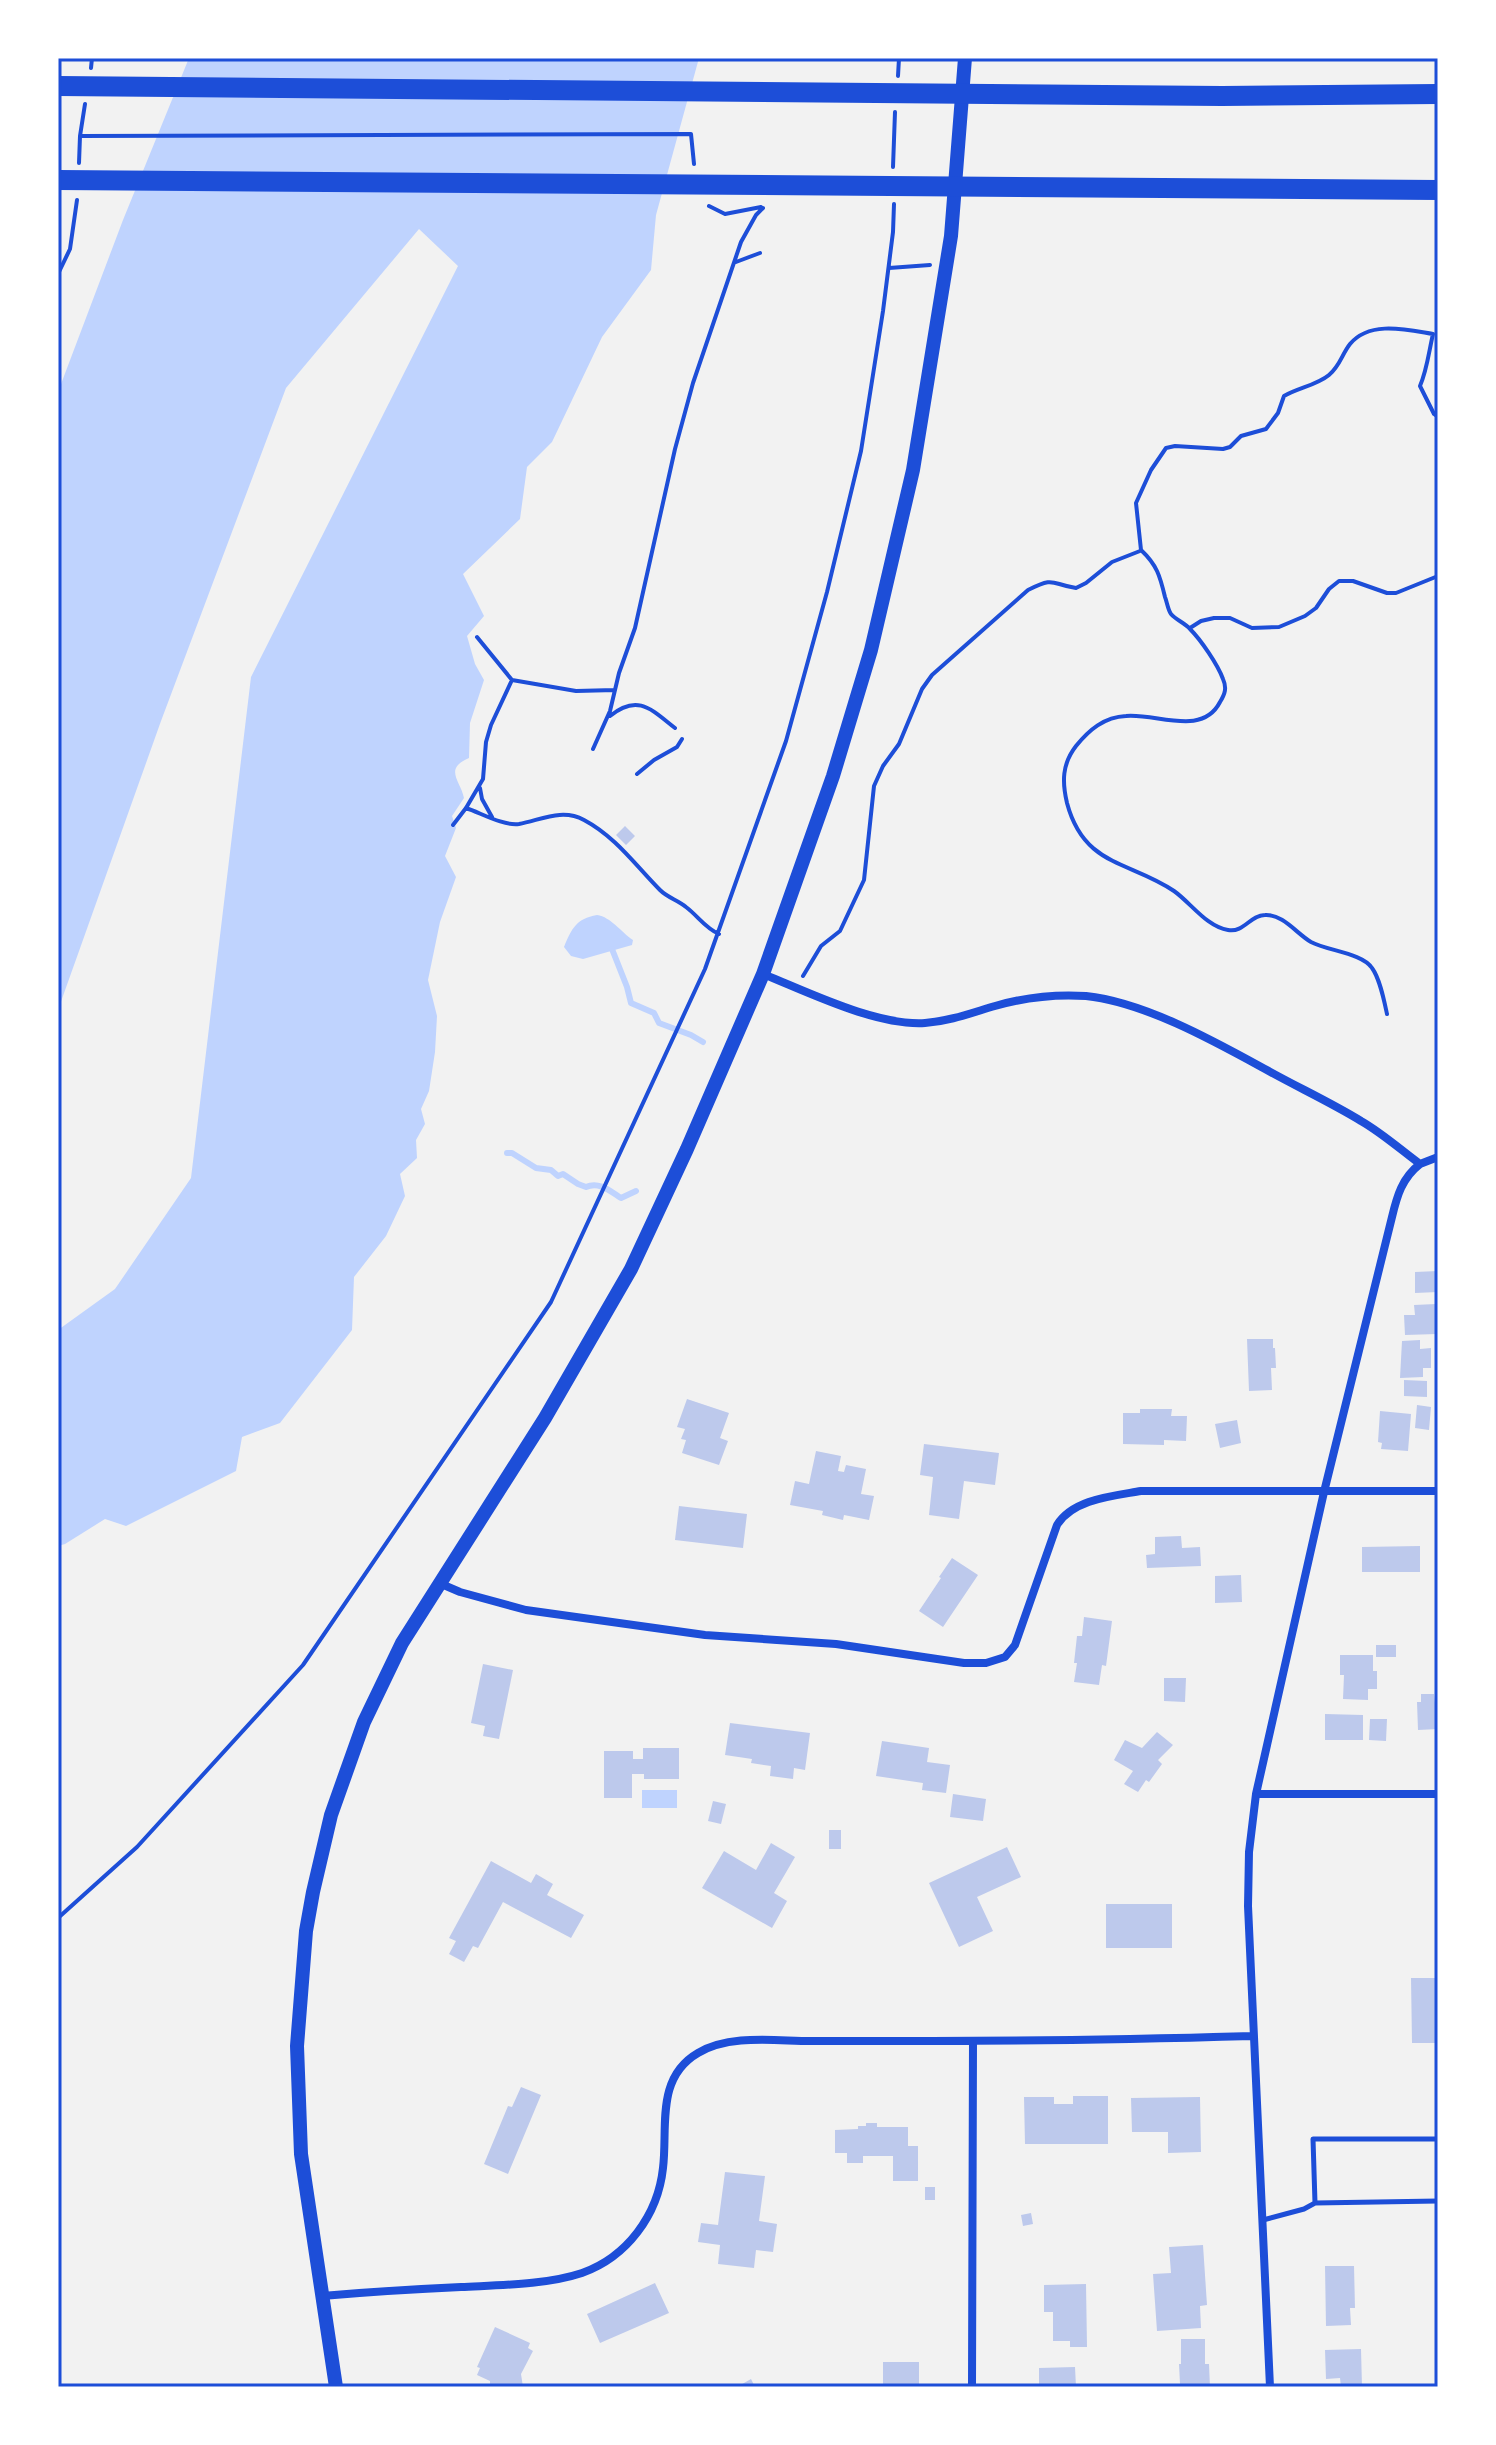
<svg xmlns="http://www.w3.org/2000/svg" width="1496" height="2445" viewBox="0 0 1496 2445" font-family="Karla,sans-serif">
<style>
.water{fill:#bfd3fe}
.lines{fill:none;stroke-linecap:round;stroke-linejoin:round}
.stream{stroke:#bfd3fe;stroke-width:6}
.building{fill:#bdc9ec}
.path{stroke:#1d4ed8;stroke-width:4}
.service{stroke:#1d4ed8;stroke-width:5}
.minor{stroke:#1d4ed8;stroke-width:8}
.tertiary{stroke:#1d4ed8;stroke-width:14}
.motorway{stroke:#1d4ed8;stroke-width:20}
.neatline{fill:none;stroke:#1d4ed8;stroke-width:3}
</style>
<rect width="100%" height="100%" fill="#f2f2f2"/>
<!-- water -->
<path class="water" d="M189 58H699L656 215 651 270 602 337 552 442 527 467 520 519 463 574 484 616 467 636 475 664 484 680 470 723 469 758C443 769 461 781 464 798L452 816 456 828 445 856 456 877 440 922 428 980 437 1016 435 1052 429 1091 421 1109 425 1124 416 1140 417 1158 400 1174 405 1196 386 1236 354 1277 352 1330 280 1423 242 1437 236 1471 126 1526 105 1519 65 1544 58 1546V1330L115 1289 191 1178 251 677 458 266 419 229 286 388 161 721 58 1010V392L123 220Z
M597 915C611 917 621 932 633 940L632 945 583 959 571 956 564 947C572 928 576 919 597 915Z
M642 1790H677V1808H642Z"/>
<g class="lines">
<!-- stream -->
<path class="stream" d="M612 949 627 987 631 1003 654 1013 659 1023 691 1035 703 1042
M507 1153H512L536 1168 551 1170 558 1176 563 1174 578 1184 586 1187C599 1181 610 1191 621 1198L636 1191"/>
</g>
<!-- building -->
<path class="building" d="M625 826 635 836 626 845 616 835Z
M1438 1271V1292L1415 1293V1272Z
M1436 1304 1437 1334 1405 1335 1404 1315H1415L1414 1305Z
M1247 1339H1273V1348H1275L1276 1368H1271L1272 1390 1249 1391Z
M1420 1340V1349L1431 1348V1368H1423V1377L1400 1378 1402 1341Z
M1404 1380 1427 1381V1397L1404 1396Z
M687 1399 729 1413 720 1438 728 1441 719 1465 682 1453 686 1440 681 1439 685 1429 677 1427Z
M1417 1405 1431 1407 1429 1430 1415 1428Z
M1140 1409H1172L1171 1416H1187L1186 1441 1164 1440V1445L1123 1444V1413H1140Z
M1380 1411 1411 1414 1408 1451 1381 1449 1382 1443 1378 1442Z
M1237 1420 1241 1443 1220 1448 1215 1424Z
M924 1444 999 1453 995 1485 964 1481 959 1519 929 1515 933 1477 920 1475Z
M816 1451 841 1456 838 1471 844 1472 846 1465 866 1469 861 1494 874 1496 869 1520 844 1515 843 1520 822 1515 823 1511 790 1505 795 1481 809 1484Z
M679 1506 747 1514 743 1548 675 1540Z
M1181 1536 1182 1548 1200 1547 1201 1566 1147 1568 1146 1555 1155 1554V1537Z
M1420 1546V1572H1362V1547Z
M952 1558 978 1575 943 1627 919 1611 941 1578 939 1577Z
M1241 1575 1242 1602 1215 1603V1576Z
M1084 1617 1112 1621 1106 1666 1102 1665 1099 1685 1074 1682 1077 1663H1074L1077 1636H1082Z
M1376 1645H1396V1657H1376Z
M1340 1655H1373V1671H1377V1689H1368V1700L1343 1699 1344 1675H1340Z
M483 1664 513 1670 499 1739 483 1736 485 1726 471 1723Z
M1164 1678H1186L1185 1702 1164 1701Z
M1421 1694H1434L1435 1703H1438V1729L1418 1730 1417 1702H1421Z
M1325 1714 1363 1715V1740H1325Z
M1370 1719H1387L1386 1741 1369 1740Z
M730 1723 810 1733 805 1770 794 1768 793 1779 770 1776 771 1766 751 1763 752 1759 725 1755Z
M1157 1732 1173 1745 1158 1760 1162 1764 1149 1782 1146 1780 1138 1792 1124 1784 1133 1771 1114 1760 1125 1740 1142 1748Z
M882 1741 929 1748 927 1762 950 1765 946 1793 922 1790 923 1783 876 1776Z
M643 1748H679V1779H644V1774H632V1798H604V1751H633V1759H643Z
M953 1794 986 1799 983 1821 950 1817Z
M713 1801 726 1804 721 1824 708 1821Z
M829 1830H841V1849H829Z
M771 1843 795 1857 774 1893 787 1901 772 1928 702 1888 724 1851 756 1870Z
M1007 1847 1021 1877 977 1897 993 1931 959 1947 929 1883Z
M491 1861 531 1883 536 1874 553 1884 547 1895 584 1915 571 1938 503 1902 478 1948 473 1946 464 1962 449 1954 456 1941 449 1938Z
M1106 1904H1172V1948H1106Z
M1411 1978H1438V2043H1412Z
M521 2087 541 2095 508 2174 484 2164 508 2106 512 2107Z
M1073 2096H1108V2144H1025L1024 2097H1054V2104H1073Z
M1200 2097 1201 2152 1168 2153V2132H1132L1131 2098Z
M866 2123H877V2127H908V2146H918V2181H893V2156H863V2163H847V2153H835V2130L858 2129V2126H866Z
M725 2172 765 2176 759 2221 777 2224 773 2252 756 2250 754 2268 718 2264 720 2245 698 2242 701 2223 718 2225Z
M925 2187H935V2200H925Z
M1031 2213 1033 2224 1023 2226 1021 2215Z
M1203 2245 1207 2305 1200 2306 1201 2328 1157 2331 1153 2274 1171 2273 1169 2247Z
M1325 2266H1354L1355 2308H1350L1351 2325 1326 2326Z
M655 2283 669 2313 600 2343 587 2314Z
M1086 2284 1087 2347H1070V2341H1053V2312H1044V2285Z
M495 2327 530 2343 528 2348 533 2351 521 2374 523 2387H490V2381L477 2375 480 2368 477 2367Z
M1181 2339H1205V2364H1209L1210 2387H1177L1180 2384 1179 2364H1181Z
M1361 2349 1362 2387H1341L1340 2378 1326 2379 1325 2350Z
M883 2362H919V2387H883Z
M1075 2367 1076 2387H1039V2368Z
M751 2379 755 2387H737Z"/>
<g class="lines">
<!-- path -->
<path class="path" d="M91 68 92 58
M898 76 899 58
M80 136 691 134 694 164
M79 163 80 136 85 104
M893 167 895 112
M709 206 725 214 761 207
M736 262 760 253
M889 268 930 265
M58 274 70 249 77 200
M1438 527V530
M1190 628 1201 621 1214 618H1230L1252 628 1279 627 1305 616 1316 608 1329 589 1339 581H1353L1387 593H1396L1438 576
M477 637 512 680 576 691 615 690
M610 716C638 693 652 710 675 728
M593 749 610 711 619 673 635 628 675 449 693 383 741 242 756 215 763 208
M637 774 654 760 677 747 682 739
M480 788 482 799 492 817
M466 808C481 813 503 826 519 824 541 820 562 808 584 820 616 837 636 866 660 890 668 898 678 900 686 907 698 916 705 928 719 934
M453 825 466 808 483 779 486 742 491 725 512 680
M803 976 821 946 840 931 864 880 874 786 883 766 899 744 922 689 932 675 1028 590C1056 576 1050 584 1076 588L1086 583 1112 562 1140 551
M1387 1014C1384 1000 1380 979 1372 968 1362 953 1328 951 1311 942 1297 934 1283 914 1265 915 1250 915 1244 933 1228 930 1207 927 1191 903 1174 891 1130 861 1084 867 1067 803 1062 782 1062 764 1076 746 1089 730 1104 717 1126 716 1157 713 1202 737 1220 702 1225 694 1227 688 1223 679 1218 665 1201 640 1190 629 1185 623 1176 620 1171 614 1168 610 1167 602 1165 597 1160 576 1157 565 1141 550L1136 503 1151 470 1166 448 1175 446 1223 449 1230 447 1241 436 1266 429 1278 413 1284 396C1298 388 1317 385 1329 375 1340 366 1342 354 1350 344 1370 320 1408 330 1433 334 1429 351 1427 370 1420 386L1434 414 1438 417
M58 1918 137 1847 303 1665 551 1302 705 969 786 741 827 592 861 451 883 311 893 232 894 204"/>
<!-- service -->
<path class="service" d="M1315 2203 1313 2139H1438
M1263 2220 1304 2209 1315 2203 1438 2201"/>
<!-- minor -->
<path class="minor" d="M763 974C808 992 876 1026 925 1023 950 1021 971 1013 995 1006 1023 998 1057 994 1086 996 1144 1002 1214 1041 1265 1069 1297 1087 1330 1102 1361 1121 1382 1133 1401 1150 1420 1164L1438 1157
M439 1583 460 1592 526 1610 705 1635 836 1644 964 1663H986L1005 1657 1015 1645 1057 1525C1073 1499 1113 1496 1141 1491H1438
M1256 1794H1438
M322 2296C369 2292 415 2289 461 2287 499 2285 546 2285 582 2273 627 2257 658 2215 663 2168 668 2128 655 2078 698 2053 730 2034 775 2041 811 2041 851 2041 892 2041 932 2041 1039 2041 1146 2039 1253 2036
M972 2387 973 2041
M1270 2387 1248 1906 1249 1852 1256 1794 1324 1492 1392 1217C1397 1196 1402 1178 1420 1164"/>
<!-- tertiary -->
<path class="tertiary" d="M336 2387 301 2154 297 2046 306 1931 313 1892 331 1815 364 1722 402 1643 545 1418 631 1269 687 1149 763 974 833 776 871 650 913 470 951 236 965 58"/>
<!-- motorway -->
<path class="motorway" d="M58 86 1222 96 1438 94
M58 180 1438 190"/>
</g>
<!-- border -->
<rect width="1496" height="2445" fill="none" stroke="#ffffff" stroke-width="120"/>
<rect x="60" y="60" width="1376" height="2325" class="neatline"/>
</svg>
